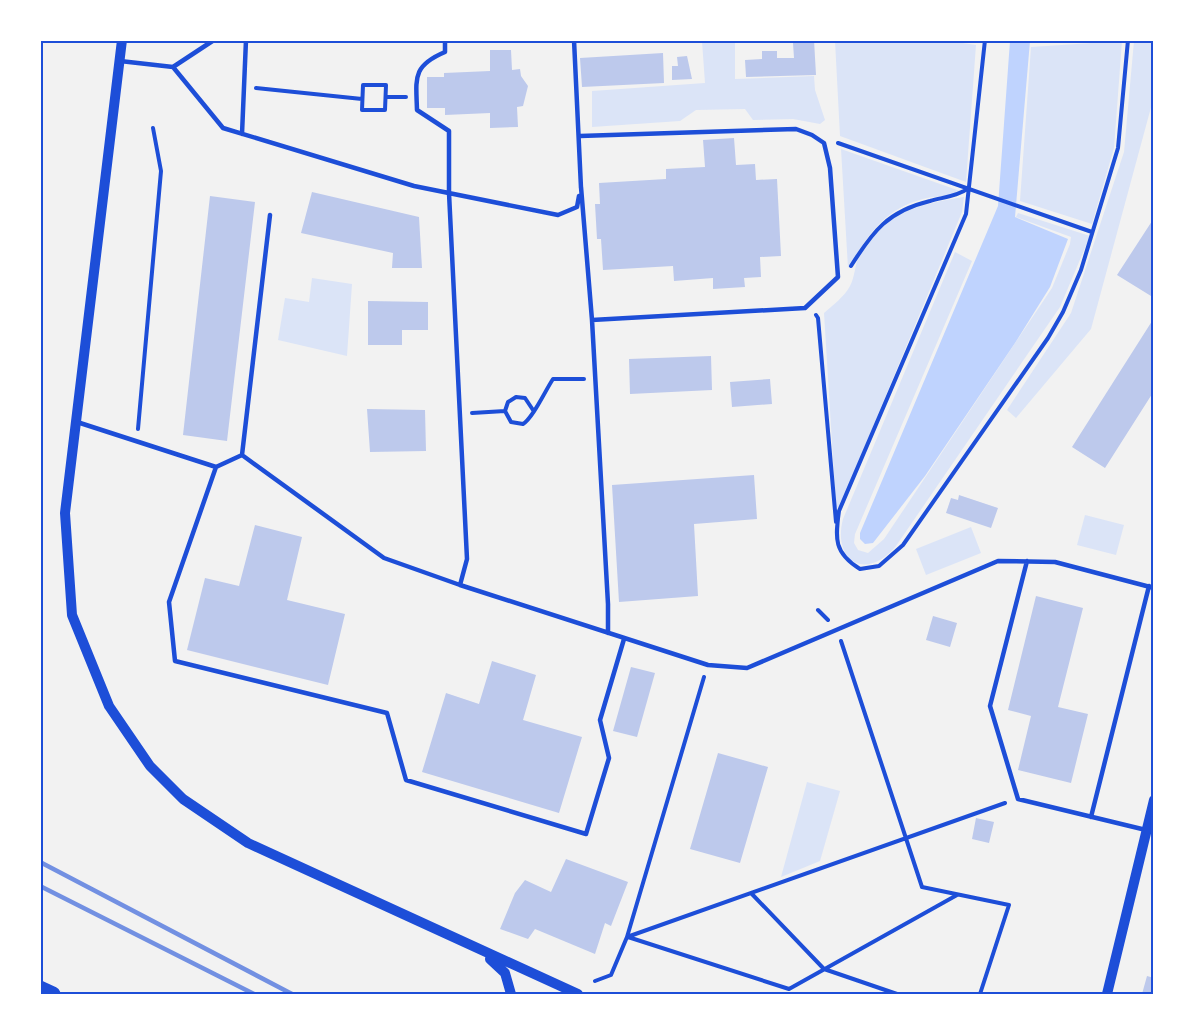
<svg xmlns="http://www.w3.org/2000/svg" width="1194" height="1035" viewBox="0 0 1194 1035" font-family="Bitter,serif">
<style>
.green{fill:#dbe4f7}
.water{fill:#bfd3fe}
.building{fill:#bdc9ec}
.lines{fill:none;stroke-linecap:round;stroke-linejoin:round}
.path{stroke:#1d4ed8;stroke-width:4}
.service{stroke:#1d4ed8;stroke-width:4.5}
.tertiary{stroke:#1d4ed8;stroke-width:10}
.primary{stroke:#1d4ed8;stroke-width:15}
.rail{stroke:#7290e2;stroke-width:4.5}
.neatline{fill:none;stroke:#1d4ed8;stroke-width:2}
</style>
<rect width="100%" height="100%" fill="#f2f2f2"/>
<!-- green -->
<path class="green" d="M941 40 976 45 966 182 840 136 835 41Z
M702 41H735V79L814 76 815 90 825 120 820 124 793 119 753 120 745 109 696 110 680 121 592 127V91L705 83Z
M1122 41 1114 148 1092 224 1020 201 1031 47Z
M1134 41H1153V100L1091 329 1016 418 1007 410 1071 313 1124 152Z
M841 149 960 191C950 197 934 196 923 199 882 210 869 235 848 268Z
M964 197 962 212 840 506 836 508 824 313C832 306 845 296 850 286 856 275 855 256 865 243 887 212 928 202 964 197Z
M1018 213 1090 236 1060 307 896 546C866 582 832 561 843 519L955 252 972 261 855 534 854 543 858 550 868 553 884 539 1052 288 1070 244 1071 237 1016 217Z
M312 278 352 284 347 356 278 340 285 298 309 302Z
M1085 515 1124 525 1116 555 1077 545Z
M971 527 981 553 926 575 916 549Z
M807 782 840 791 820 861 781 877Z"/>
<!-- water -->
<path class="water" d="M1010 41H1030L1015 217 1068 239 1050 287 1015 343 925 476 873 543 865 544 860 539V533L998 206Z"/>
<!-- building -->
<path class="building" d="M784 40H814L816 75 746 77 745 60 762 59V51H777V58H794L793 43H784Z
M490 50H511L512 70 520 69 521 76 528 86 523 106 517 107 518 127 490 128V113L445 115V108H427V77H444V73L490 71Z
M663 53 664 83 582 87 580 58Z
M687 56 692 79 672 80V66H678L677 57Z
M734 138 736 165 755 164 756 180 777 179 781 256 760 257 761 277 744 278 745 287 713 289V278L674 281 673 266 603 270 601 239H597L595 204H600L599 183 666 179V169L705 167 703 140Z
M312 192 419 217 422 268H392L393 253 301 233Z
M210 196 255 202 227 441 183 435Z
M1154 218V292L1151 296 1117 275Z
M368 301 428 302V330H402V345H368Z
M1154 318V391L1105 468 1072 447Z
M711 356 712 390 630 394 629 359Z
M770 379 772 404 732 407 730 382Z
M367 409 425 410 426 451 370 452Z
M754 475 757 519 694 524 698 596 619 602 612 485Z
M959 495 998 508 991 528 946 513 951 498 958 500Z
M255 525 302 537 287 600 345 614 328 685 187 650 205 578 239 586Z
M1036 596 1083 608 1058 707 1088 714 1071 783 1018 770 1031 716 1008 710Z
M933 616 957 623 950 647 926 640Z
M492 661 536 675 523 720 582 737 559 813 422 772 446 693 479 704Z
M631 667 655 673 637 737 613 731Z
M718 753 768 767 740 863 690 849Z
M976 818 994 822 989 843 972 839Z
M566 859 628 882 611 926 605 923 595 954 535 929 528 939 500 929 515 893 525 880 551 892Z
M1147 976 1154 978V994H1142Z"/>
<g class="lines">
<!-- path -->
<path class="path" d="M974 40H1032
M985 40 966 214 839 511C835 539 834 553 860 569L879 566 903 545 1048 338 1063 312 1081 270 1118 148 1128 40
M363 85H386L385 110H362Z
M256 88 362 99
M386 97H406
M838 143 1092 232
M851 266C873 231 888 211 930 201 944 197 958 196 969 188
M816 315 818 318 836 522
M533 410 525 398 516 397 508 402 505 411 511 422 523 424C533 418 545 391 553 379H584
M472 413 505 411
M138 429 161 171 153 128
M818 610 828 620
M841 641 922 887 1009 905 980 994
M751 893 824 969 897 994
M627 937 1005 803
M628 937 789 989 957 895
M595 981 611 975 627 937 704 677"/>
<!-- service -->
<path class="service" d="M445 40V52C412 66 416 78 417 110L449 131V193L467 559 460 585 708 665 747 668 998 561 1055 562 1154 588
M574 40 581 188
M120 61 173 67 223 128 414 186 558 215 577 207 579 196
M173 67 214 40
M242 134 246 40
M580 136 796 129 812 135 824 143 830 168 838 277 805 308 592 320 581 187
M592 320 608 604V633
M77 422 216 467 242 455 270 215
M242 455 384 558 460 585
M216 467 169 602 175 661 387 713 406 780 586 834 609 758 600 720 624 639
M1027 561 990 706 1018 799 1146 830
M1091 817 1149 586"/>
<!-- tertiary -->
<path class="tertiary" d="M122 40 65 513 72 615 109 706 150 766 183 799 248 843 578 994
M490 959 505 973 511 994
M1107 994 1154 800"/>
<!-- primary -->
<path class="primary" d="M40 988 53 994"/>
<!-- rail -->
<path class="rail" d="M40 862 292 994
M40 886 254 994"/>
</g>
<!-- border -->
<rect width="1194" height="1035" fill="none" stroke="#ffffff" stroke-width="84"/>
<rect x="42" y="42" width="1110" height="951" class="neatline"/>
</svg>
